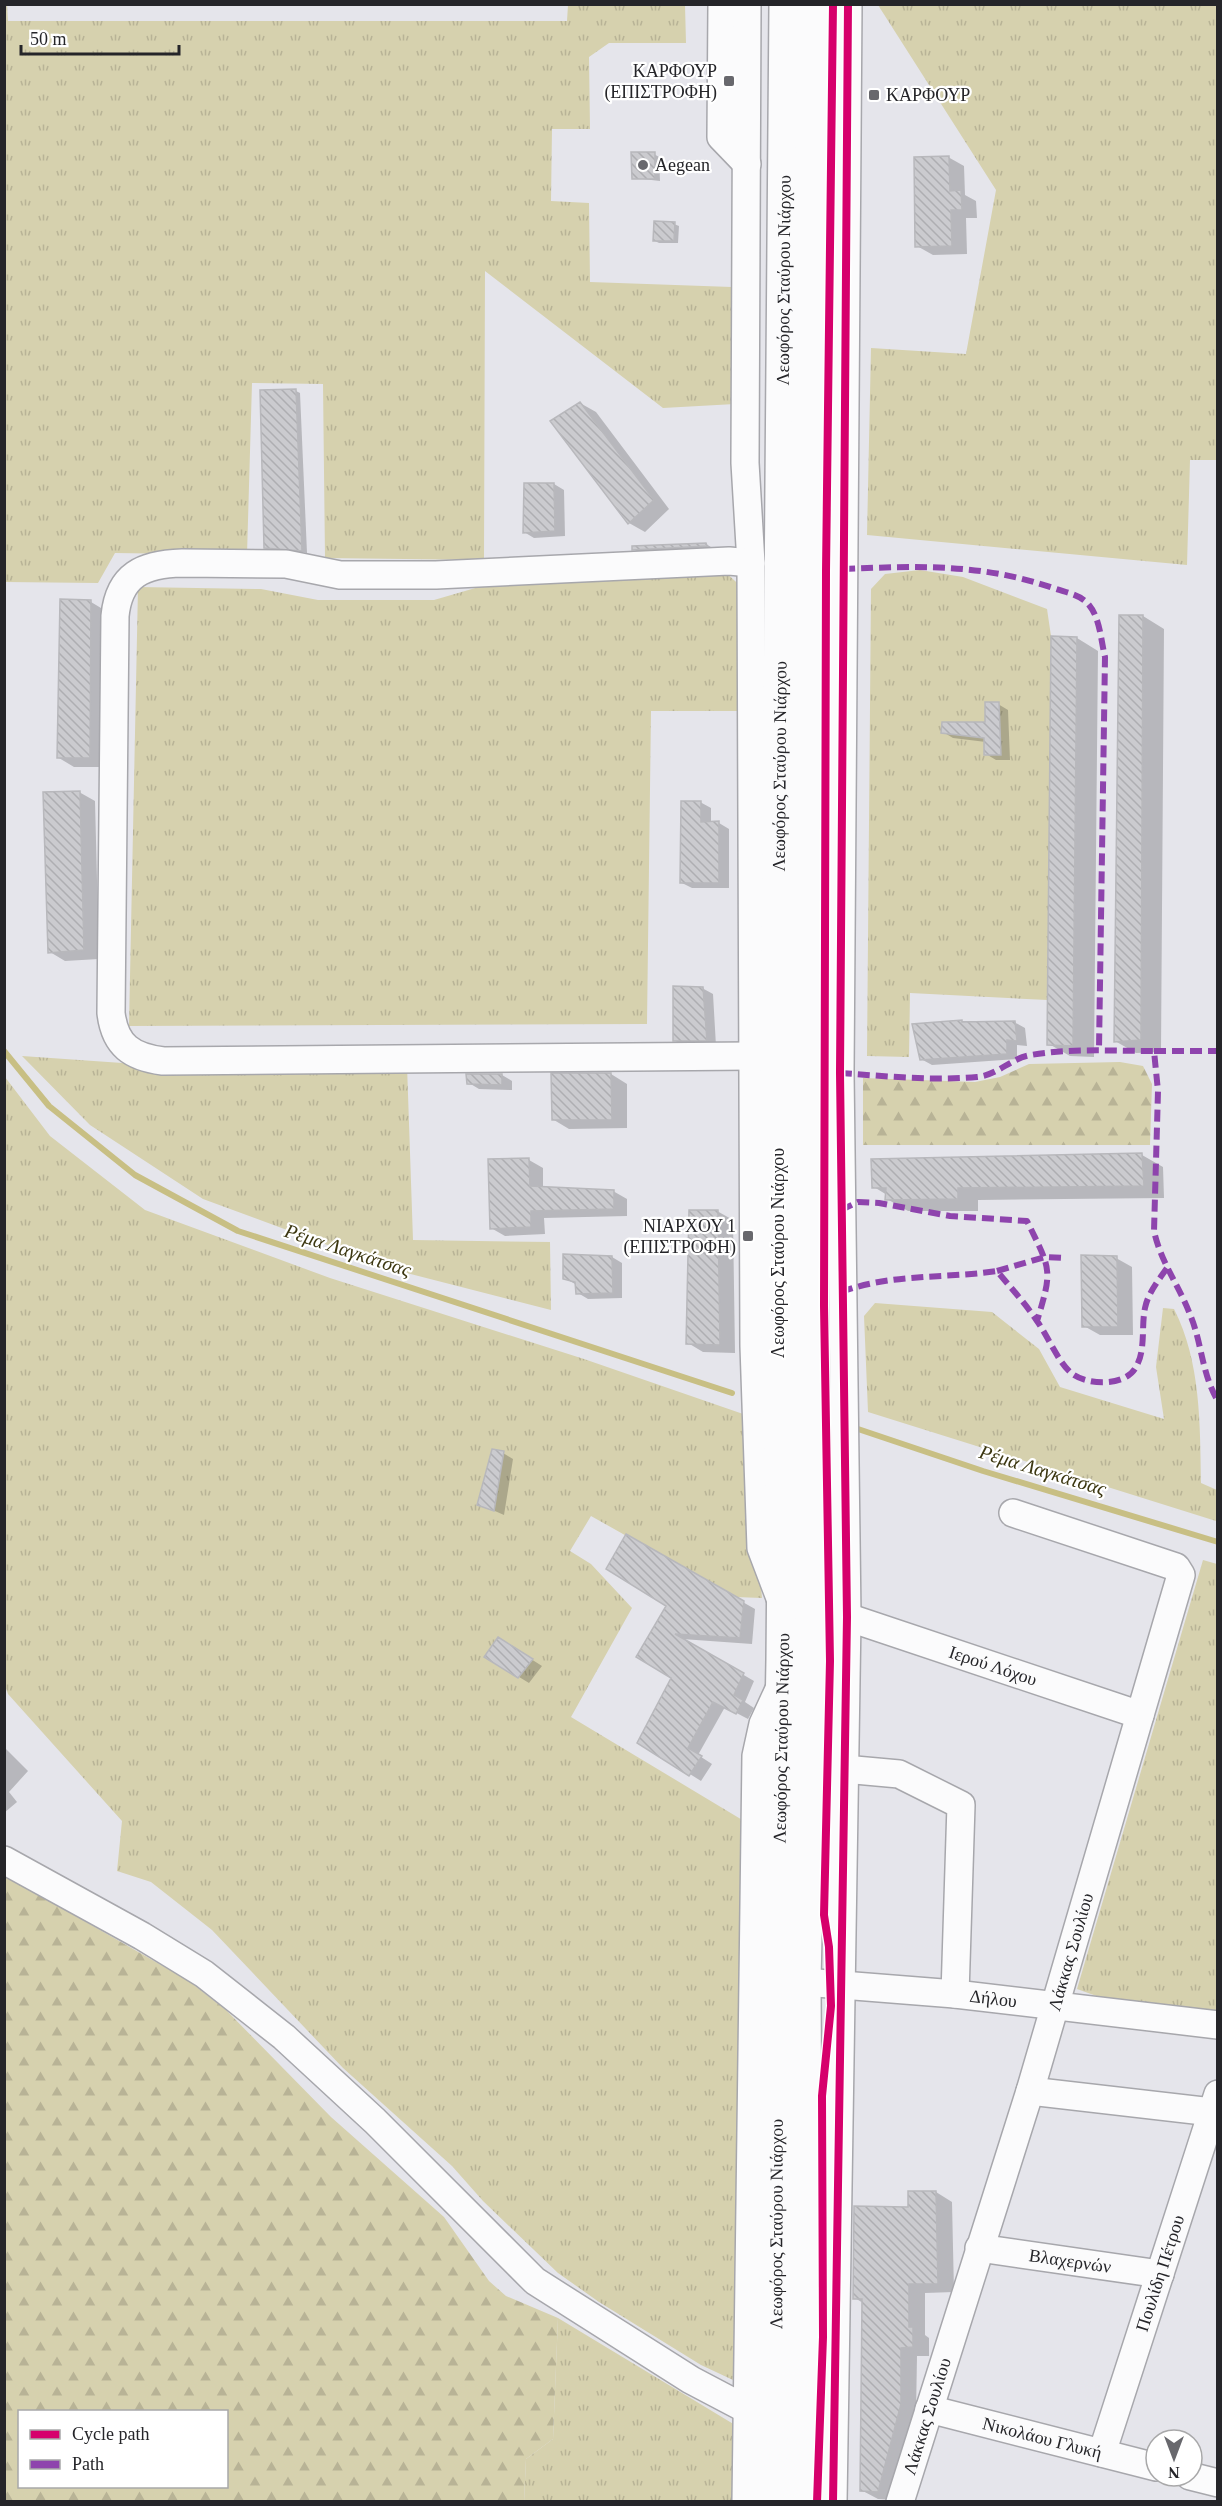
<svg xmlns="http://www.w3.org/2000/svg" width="1222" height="2506" viewBox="0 0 1222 2506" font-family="Georgia,serif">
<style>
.grass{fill:url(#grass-tufts)}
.forest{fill:url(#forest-firs);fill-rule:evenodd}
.shadow{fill:#0003}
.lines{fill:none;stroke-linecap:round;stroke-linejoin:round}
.stream{stroke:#c8bf84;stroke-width:6}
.building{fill:url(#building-back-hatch);stroke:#b8b8bc;stroke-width:1.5}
.minor-casing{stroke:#a7a7ac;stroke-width:30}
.major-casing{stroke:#a7a7ac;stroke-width:36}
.minor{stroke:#fbfbfc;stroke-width:27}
.major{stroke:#fbfbfc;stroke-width:33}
.quiet{stroke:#8e44ad;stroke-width:6;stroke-dasharray:12 6;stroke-linecap:butt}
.cycleway-casing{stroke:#fff;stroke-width:11}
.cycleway{stroke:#d6006c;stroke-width:8}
.poi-dot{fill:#68686d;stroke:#fff;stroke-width:2}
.labels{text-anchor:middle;stroke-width:4.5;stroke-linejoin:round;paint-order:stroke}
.poi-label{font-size:18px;fill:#252529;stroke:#fff;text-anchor:end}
.street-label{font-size:18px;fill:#252529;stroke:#fff}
.water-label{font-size:20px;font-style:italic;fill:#3c3711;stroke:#fff}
</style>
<defs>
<pattern id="grass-tufts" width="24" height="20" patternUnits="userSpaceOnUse" patternTransform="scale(1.5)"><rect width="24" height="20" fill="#d6d1ae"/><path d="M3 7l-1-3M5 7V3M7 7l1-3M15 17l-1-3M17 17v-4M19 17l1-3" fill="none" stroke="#b8b396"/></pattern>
<pattern id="forest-firs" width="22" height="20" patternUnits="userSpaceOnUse" patternTransform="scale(1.5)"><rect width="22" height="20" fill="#d6d1ae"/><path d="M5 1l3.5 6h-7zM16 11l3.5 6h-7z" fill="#b8b396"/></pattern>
<pattern id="building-back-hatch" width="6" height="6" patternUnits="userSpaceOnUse" patternTransform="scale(1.5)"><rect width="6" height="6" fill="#cbcbcf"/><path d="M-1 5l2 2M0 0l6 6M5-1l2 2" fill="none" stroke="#aeaeb2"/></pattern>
</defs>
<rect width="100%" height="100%" fill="#e5e5eb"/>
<!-- grass -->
<path class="grass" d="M5 5H7L8 21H567L568 5H685L686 43H609L589 57 590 129H552L551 201 589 203 590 282 732 287 735 404 663 408 485 271 484 560 325 558 323 384 252 383 247 555 115 553 98 583 5 582Z
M878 5H1217V460H1190L1187 565 867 535 871 348 966 354 996 190Z
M722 569 747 592 746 711H651L647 1024 129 1026 138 587 261 589 318 600H434L496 582Z
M920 570 963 577 1047 609 1051 636 1048 1000 910 993 909 1057 867 1056 871 589 885 574Z
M22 1056 151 1065H407L413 1240 550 1242 551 1310 395 1270 203 1199 90 1125Z
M5 1077 50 1136 145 1210 330 1278 584 1359 746 1415 762 1598 735 1597 591 1516 570 1551 591 1564 632 1608 571 1717 749 1824 740 2374 733 2380 701 2365 599 2302 558 2273 483 2201 452 2166 343 2068 212 1930 151 1882 117 1871 122 1821 8 1694 5 1686Z
M875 1303 992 1312 1039 1349 1060 1387 1164 1419 1156 1367 1163 1308 1174 1309C1201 1362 1200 1424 1201 1483L1217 1490 1216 1521 868 1412 864 1316Z
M1203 1560 1217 1564V2017L1116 2003 1077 1989Z
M558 2318 740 2428 737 2501 524 2502 526 2459 553 2439Z"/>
<!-- forest -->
<path class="forest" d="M1120 1062 1143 1066 1152 1084 1150 1145H863V1078L975 1082 1000 1077 1029 1064Z
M4 1875 189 1981 226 2010 331 2117 444 2217 489 2281 506 2296 558 2318 553 2439 526 2459 524 2501H5ZM20 2412H226V2486H20Z"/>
<!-- shadow -->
<path class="shadow" d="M654 154 659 157 660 181 634 178Z
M948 157 964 166 965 195 976 201 977 218H966L967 254 933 255 917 246Z
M674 224 679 226 678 243H659L655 241Z
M296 391 300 393 307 553 265 547Z
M580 403 596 412 669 509 645 532 629 523Z
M554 484 564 490 565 536 534 538 524 532Z
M706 544 716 550 644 555 633 549Z
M91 602 106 611 105 767H74L59 758Z
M1143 616 1164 629 1161 1052 1136 1053 1115 1041Z
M1077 638 1098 651 1094 1057 1070 1056 1049 1044Z
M998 704 1008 710 1010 760H996L986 754V742L953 738 943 732 986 723Z
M79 792 95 801 99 959 65 961 50 952Z
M700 802 711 808V823H719L729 829V888H692L682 883Z
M702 988 713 994 716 1046H684L674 1040Z
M961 1021 1014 1022 1025 1028 1027 1046 1017 1045V1059L932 1065 921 1059Z
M611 1074 627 1084V1128L569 1129 554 1120Z
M502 1075 512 1081V1090L479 1089 469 1083Z
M1142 1155 1163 1167 1164 1198 978 1200V1211H908L887 1199V1195L874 1187Z
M529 1160 543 1168V1188L613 1191 627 1199V1216L544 1218 545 1234 505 1236 491 1228Z
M717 1211 733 1220 735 1353 703 1352 688 1343Z
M612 1257 622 1263V1298L588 1299 578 1293 577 1285 564 1278Z
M1116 1258 1132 1267 1133 1335H1100L1084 1326Z
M503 1453 513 1459 504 1515 479 1504Z
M626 1536 755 1609 752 1644 682 1639 754 1681 745 1702 754 1708 748 1719 725 1707 698 1755 712 1764 701 1781 639 1742 673 1677 668 1606Z
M509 1645 542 1666 529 1683 486 1657Z
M4 1747 28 1771 9 1792 17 1802 4 1813Z
M936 2192 952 2202 954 2292 925 2293V2335L929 2338V2356H917L916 2414 894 2500 878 2499 861 2490 863 2303 855 2298 909 2209V2193Z"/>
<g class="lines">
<!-- stream -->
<path class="stream" d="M4 1051 49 1106 135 1175 238 1231 732 1393
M858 1429 983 1471 1218 1542"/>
</g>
<!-- building -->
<path class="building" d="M631 152H655V179H632Z
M949 156 950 191 961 190 962 210H951L952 246 915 247 914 157Z
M654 221 675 222 674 241H653Z
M296 389 302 551 264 548 260 390Z
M580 402 654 500 628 524 550 421Z
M524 483H554L555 531 523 533Z
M706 543 707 546 632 550V546Z
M60 599 91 600 90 758H57Z
M1119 615H1143L1141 1040 1114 1042Z
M1051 636 1077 637 1073 1046 1047 1045Z
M985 702H999L1001 755H984V738L941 733 942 722H985Z
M80 791 84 950 48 953 43 792Z
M681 801H701V822L719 821V883H680Z
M673 986 703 987 707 1041H673Z
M962 1020V1022L1015 1021 1017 1041 1007 1040V1054L920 1060 912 1024Z
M551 1073H611L612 1120H552Z
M466 1074H502V1085L467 1084Z
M1142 1153 1144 1186 958 1188V1199L885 1200 886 1188H872L871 1159Z
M529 1158 530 1186 614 1190V1209L531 1211V1227L490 1229 488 1159Z
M689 1210H718L720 1345 686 1344Z
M563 1254 612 1256 613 1293 576 1294 575 1282 563 1279Z
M1081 1255 1117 1256 1118 1327H1082Z
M492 1449 504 1451 494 1511 477 1505Z
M626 1534 744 1601 740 1638 675 1634 744 1673 734 1695 743 1700 736 1714 713 1702 688 1748 702 1756 689 1776 637 1743 671 1678 636 1657 666 1606 606 1569Z
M498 1637 533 1659 518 1678 484 1657Z
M908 2191H936L938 2284H909V2327H913V2347L901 2348V2404L878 2492 860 2491 862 2299H853L854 2206 908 2207Z"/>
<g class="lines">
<defs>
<g id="minor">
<path d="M722 4 721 137 747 164"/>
<path d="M747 4 745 463 751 563 754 1346 761 1548 780 1598"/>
<path d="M751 563 729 561 436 575H340L286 564 182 563C143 564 119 575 115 616L111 1013C115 1046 132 1057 163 1061L753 1056"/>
<path id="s1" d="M847 1617 1140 1715"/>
<path d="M844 1769 899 1774 961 1805 955 1994"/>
<path d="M4 1860 142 1936 204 1974 284 2037 375 2121 535 2281 691 2380 748 2410"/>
<path id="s2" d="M804 1982 955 1994 1218 2025"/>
<path d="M1030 2091 1212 2112"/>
<path id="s3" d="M979 2248 1160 2274"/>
<path id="s4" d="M929 2409 1156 2467"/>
<path id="s5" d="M1102 2453 1218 2094"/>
<path d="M1190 2476 1218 2483"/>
<path d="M746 2502 756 1756 763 1724 781 1685"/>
<path d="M833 2502 847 1617 840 1073 848 4"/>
<path id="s6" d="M900 2502 1030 2091 1181 1575 1176 1567 1013 1513"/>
</g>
<g id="major">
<path id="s7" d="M772 2502 776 2409 777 1985 783 1660 784 1548 777 1289V1083L786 4"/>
<path d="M802 2502 806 2369 804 1982 812 1614 807 1334V483L814 4"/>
</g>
</defs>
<!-- minor casing -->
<use href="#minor" class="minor-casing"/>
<!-- major casing -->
<use href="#major" class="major-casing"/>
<!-- minor -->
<use href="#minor" class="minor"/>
<!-- major -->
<use href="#major" class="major"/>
<!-- quiet -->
<path class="quiet" d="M843 569C919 566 982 563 1056 589 1068 593 1081 595 1089 605 1100 618 1101 641 1105 657L1099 1049
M1154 1051H1218
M840 1073C885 1076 932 1081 977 1077 998 1075 1011 1058 1031 1055 1072 1048 1113 1051 1154 1051L1158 1091 1154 1231C1161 1263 1180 1287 1191 1317 1202 1344 1202 1375 1218 1401
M841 1210 858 1202 879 1203 950 1216 1027 1221C1051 1270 1053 1269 1037 1321
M997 1271 1045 1257 1064 1258
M841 1292C893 1273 943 1279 997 1271 1011 1288 1025 1303 1037 1321 1047 1335 1058 1361 1070 1372 1085 1386 1126 1387 1136 1367 1146 1350 1141 1327 1145 1308 1148 1293 1158 1281 1167 1268"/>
<defs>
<path id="cycleway" d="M817 2502 823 2337 822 2096 831 2006 829 1947 824 1915 830 1661 824 1306 826 571 833 4
M833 2502 847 1617 840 1073 848 4"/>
</defs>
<!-- cycleway casing -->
<use href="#cycleway" class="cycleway-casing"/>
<!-- cycleway -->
<use href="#cycleway" class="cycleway"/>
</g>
<!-- markers -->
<g class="poi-dot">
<rect x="723" y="75" width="12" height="12" rx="3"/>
<rect x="868" y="89" width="12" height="12" rx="3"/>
<circle cx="643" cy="165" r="6"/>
<rect x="742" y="1230" width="12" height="12" rx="3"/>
</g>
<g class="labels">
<!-- poi labels -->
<g class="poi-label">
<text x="717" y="77">ΚΑΡΦΟΥΡ<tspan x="717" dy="21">(ΕΠΙΣΤΡΟΦΗ)</tspan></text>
<text x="886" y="101" text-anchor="start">ΚΑΡΦΟΥΡ</text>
<text x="655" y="171" text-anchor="start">Aegean</text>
<text x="736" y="1232">ΝΙΑΡΧΟΥ 1<tspan x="736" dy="21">(ΕΠΙΣΤΡΟΦΗ)</tspan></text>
</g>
<!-- street labels -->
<g class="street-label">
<text dy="6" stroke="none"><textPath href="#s7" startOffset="2222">Λεωφόρος Σταύρου Νιάρχου</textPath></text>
<text dy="6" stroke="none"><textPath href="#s7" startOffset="1736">Λεωφόρος Σταύρου Νιάρχου</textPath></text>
<text transform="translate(778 1253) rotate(-90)" y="6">Λεωφόρος Σταύρου Νιάρχου</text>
<text dy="6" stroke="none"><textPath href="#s1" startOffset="154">Ιερού Λόχου</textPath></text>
<text dy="6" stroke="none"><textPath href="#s7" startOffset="764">Λεωφόρος Σταύρου Νιάρχου</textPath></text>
<text dy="6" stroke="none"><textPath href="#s6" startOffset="576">Λάκκας Σουλίου</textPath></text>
<text dy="6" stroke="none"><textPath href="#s2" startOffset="190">Δήλου</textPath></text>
<text dy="6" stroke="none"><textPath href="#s7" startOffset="278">Λεωφόρος Σταύρου Νιάρχου</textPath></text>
<text dy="6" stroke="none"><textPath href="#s3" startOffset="92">Βλαχερνών</textPath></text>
<text dy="6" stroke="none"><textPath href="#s5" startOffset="189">Πουλίδη Πέτρου</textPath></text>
<text dy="6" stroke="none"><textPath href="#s6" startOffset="90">Λάκκας Σουλίου</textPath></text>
<text dy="6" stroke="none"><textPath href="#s4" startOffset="117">Νικολάου Γλυκή</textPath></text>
</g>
<!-- water labels -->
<g class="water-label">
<text transform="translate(348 1250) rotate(18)" y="7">Ρέμα Λαγκάτσας</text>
<text transform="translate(1043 1470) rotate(17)" y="7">Ρέμα Λαγκάτσας</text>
</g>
</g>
<!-- border -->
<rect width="1222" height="2506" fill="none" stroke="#252529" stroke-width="12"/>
<!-- legend -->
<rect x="18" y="2410" width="210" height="78" fill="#ffffff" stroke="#a8a8a9" stroke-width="1.5"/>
<rect x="30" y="2430" width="30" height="9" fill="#d6006c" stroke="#a8a8a9" stroke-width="1.5"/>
<text x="72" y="2440" font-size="18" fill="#252529">Cycle path</text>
<rect x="30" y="2460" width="30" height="9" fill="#8e44ad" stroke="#a8a8a9" stroke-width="1.5"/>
<text x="72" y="2470" font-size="18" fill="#252529">Path</text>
<!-- north arrow -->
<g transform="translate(1174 2458) rotate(180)"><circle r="28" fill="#ffffff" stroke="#a8a8a9" stroke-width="1.5"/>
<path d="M0-4.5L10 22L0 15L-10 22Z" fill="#68686d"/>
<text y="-9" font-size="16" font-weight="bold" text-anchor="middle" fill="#252529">N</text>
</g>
<!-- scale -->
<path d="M21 45v9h158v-9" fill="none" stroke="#252529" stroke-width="3"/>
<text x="30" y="45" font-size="18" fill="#252529" stroke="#ffffff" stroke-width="4.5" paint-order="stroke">50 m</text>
</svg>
